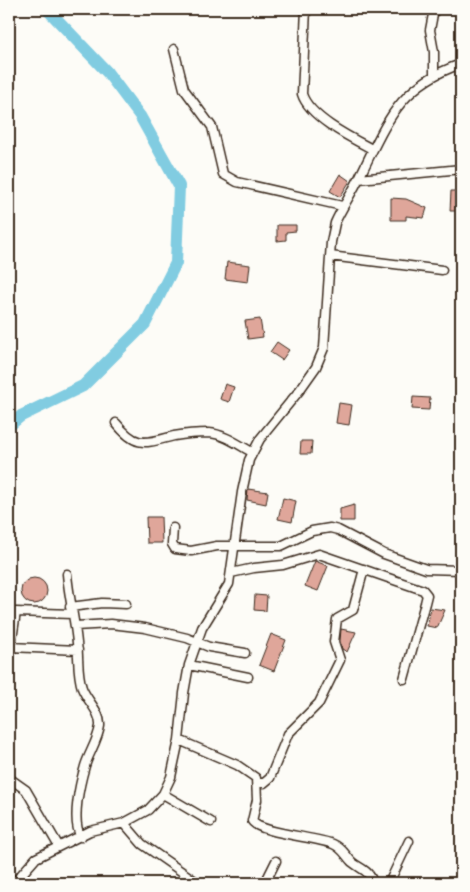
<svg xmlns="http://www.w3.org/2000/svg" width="470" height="892" viewBox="0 0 470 892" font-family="Mali,sans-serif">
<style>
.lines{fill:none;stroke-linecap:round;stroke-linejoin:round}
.river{stroke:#81cce1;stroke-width:12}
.building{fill:#dfa69a;stroke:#3b2a1e}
.minor-casing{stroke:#3b2a1e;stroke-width:11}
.minor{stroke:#fdfcf7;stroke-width:8}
</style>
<rect width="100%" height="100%" fill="#fdfcf7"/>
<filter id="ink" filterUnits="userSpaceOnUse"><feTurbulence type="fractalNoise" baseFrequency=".02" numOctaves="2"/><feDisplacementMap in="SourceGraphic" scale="10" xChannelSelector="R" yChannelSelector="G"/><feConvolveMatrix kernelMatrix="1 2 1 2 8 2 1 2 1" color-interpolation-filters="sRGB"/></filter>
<g filter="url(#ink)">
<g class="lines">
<!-- river -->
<path class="river" d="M9 426 21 416 83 386 145 324 176 263 179 186 140 116 107 72 47 9"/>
</g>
<!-- building -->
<path class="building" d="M340 174 350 181 340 197 330 191Z
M451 191H461L460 211H450Z
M391 198 406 199 427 208 424 218 406 216V220H391Z
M277 225H296V231L286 232V240L277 241Z
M227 262 250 265 248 282 225 279Z
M260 319 263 337 248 339 245 321Z
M277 342 289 350 282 360 270 352Z
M225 384 234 387 229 402 220 399Z
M413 397 430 398 429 410 412 409Z
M339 403 352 405 349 425 336 423Z
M301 441H312L311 454H300Z
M248 489 268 492 266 504 247 500Z
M283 498 296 501 292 522 278 519Z
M354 505V521H340V509Z
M146 517H161L162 543H147Z
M315 561 328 566 318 591 305 586Z
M21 591a13 13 0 1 1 26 0a13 13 0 1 1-26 0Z
M255 595 267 596 266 611 254 610Z
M431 608 445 610 437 628 427 626Z
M341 629 356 632 347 652 342 649 340 641Z
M271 634 286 640 274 671 259 665Z"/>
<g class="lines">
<defs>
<path id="minor" d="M306 9 302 94C309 117 351 138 372 149
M174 49 184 89 212 127 223 174 237 182 342 206
M434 74V52L430 30 434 9
M359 179 461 169
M330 256 442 270
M116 423C137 449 145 443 174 436 185 434 198 433 209 433 224 434 239 445 252 452
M173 528 172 544 175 549 191 551 217 546H281L312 531 330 528 338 530 384 554 426 569 461 570
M231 573 254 568 283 565 319 554 423 590 427 595 425 603 404 679
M67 574C69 598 75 620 77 643 79 658 77 673 82 688 87 701 101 712 100 726 98 740 89 753 85 766 80 783 71 821 81 837
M70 607 102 603 126 604
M75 626 111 624 145 628 187 638 209 647 245 653
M10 647 78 650
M9 660 16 612 72 614
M189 665 248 677
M179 740 237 765 256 778 257 800 252 821C259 833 316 837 333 844 343 848 345 855 352 862 362 870 369 870 373 883
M9 778 26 790 58 845
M258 783H264L270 778 288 734 319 703 340 660 334 642 337 619 353 610 364 569
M163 794 211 822
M124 823 142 844 198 883
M14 883 36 858 90 831 124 823 148 810 163 794 171 777 179 740 184 693 189 665 202 628 229 584 242 492 249 460 260 439 299 391 316 367 324 348 331 242 335 223C342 207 353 192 360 176 387 122 399 85 461 64
M265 883 276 861
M389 883 409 841"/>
</defs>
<!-- minor casing -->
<use href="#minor" class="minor-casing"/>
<!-- minor -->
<use href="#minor" class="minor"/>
</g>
</g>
<!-- margin -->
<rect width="470" height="892" fill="none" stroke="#fdfcf7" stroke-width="30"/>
<rect x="15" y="15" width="440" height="862" fill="none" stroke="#3b2a1e" stroke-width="2" filter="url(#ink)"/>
</svg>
